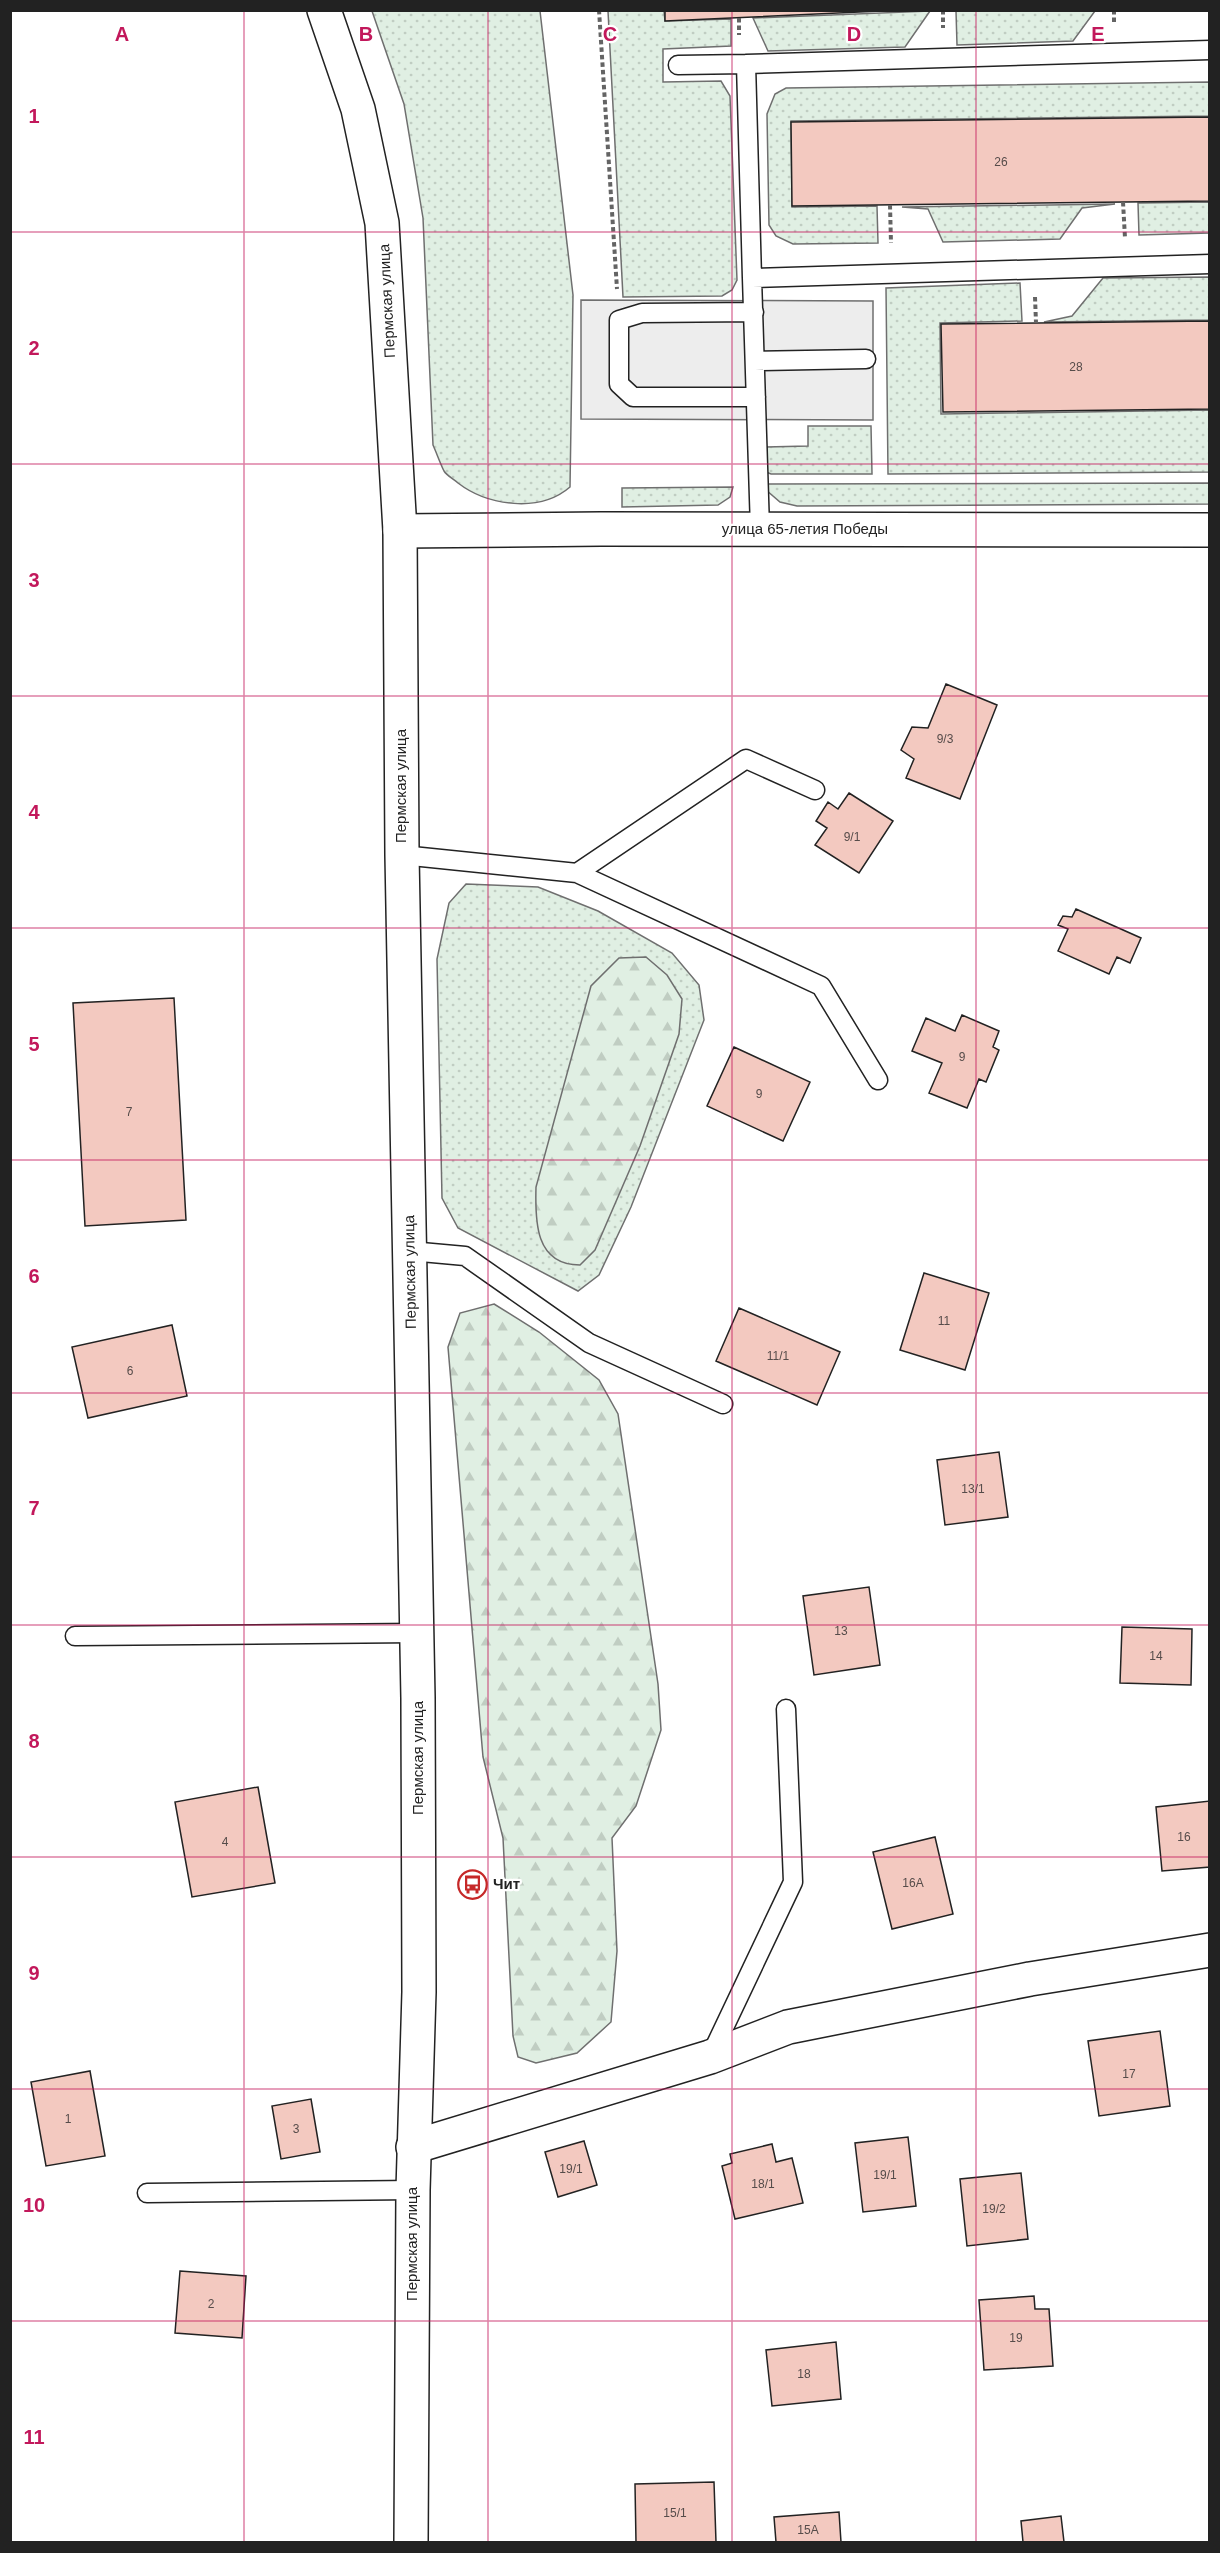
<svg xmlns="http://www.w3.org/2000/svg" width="1220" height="2553" viewBox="0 0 1220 2553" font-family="Arial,sans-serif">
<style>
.grass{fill:url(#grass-dots);stroke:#6f6f6f;stroke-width:1.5}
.forest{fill:url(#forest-firs);stroke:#6f6f6f;stroke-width:1.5}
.parking{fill:#ededed;stroke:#6f6f6f;stroke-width:1.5}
.building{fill:#f3c9c0;stroke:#222;stroke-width:1.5}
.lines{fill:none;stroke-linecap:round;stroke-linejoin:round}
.service-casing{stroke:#222;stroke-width:21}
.minor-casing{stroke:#222;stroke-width:36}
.primary-casing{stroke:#222;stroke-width:36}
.path{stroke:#646464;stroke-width:4;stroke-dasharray:4.5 3;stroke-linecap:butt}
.service{stroke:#fff;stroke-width:18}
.minor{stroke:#fff;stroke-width:33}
.primary{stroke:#fff;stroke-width:33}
.grid{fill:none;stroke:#c2185b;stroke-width:1.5;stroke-opacity:0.55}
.labels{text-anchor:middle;stroke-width:4.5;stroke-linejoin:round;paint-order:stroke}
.number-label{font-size:12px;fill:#564c4a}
.street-label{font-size:15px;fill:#222;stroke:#fff}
.poi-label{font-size:15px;font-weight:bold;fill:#222;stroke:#fff;text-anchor:start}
.grid-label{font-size:20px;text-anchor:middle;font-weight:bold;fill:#c2185b;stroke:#fff;stroke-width:4.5;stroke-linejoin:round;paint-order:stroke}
</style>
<defs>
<pattern id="grass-dots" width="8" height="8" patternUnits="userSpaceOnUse" patternTransform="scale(1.5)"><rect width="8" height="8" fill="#e0efe3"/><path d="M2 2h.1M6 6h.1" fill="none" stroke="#c0cdc2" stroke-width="1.8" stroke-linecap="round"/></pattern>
<pattern id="forest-firs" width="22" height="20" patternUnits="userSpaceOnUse" patternTransform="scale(1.5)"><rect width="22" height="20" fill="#e0efe3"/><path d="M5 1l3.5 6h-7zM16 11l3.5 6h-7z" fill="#c0cdc2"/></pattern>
</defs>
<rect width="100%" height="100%" fill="#fff"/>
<!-- grass -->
<path class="grass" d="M372 11H540L573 295 570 487C540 513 488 506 458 483 454 479 447 476 444 471 440 463 437 454 433 445L423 218 404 104Z
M608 11H664L665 21 731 19V46L663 49V82L721 81 730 96 737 280 732 290 722 296 623 297Z
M930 11 905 47 768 51 753 18Z
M956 11V10L1095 11 1073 41 957 45Z
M1209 82V116L791 121 792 207 877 206 878 243 793 244 776 236 769 225 767 114 775 94 786 88Z
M1209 202V233L1139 235 1138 203Z
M1115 204 1082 208 1060 239 943 242 928 209 902 207Z
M1209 277V320L1044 322 1072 316 1103 278Z
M1020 283 1022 321 940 323 941 414 1209 410V472L888 474 886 288Z
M808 426H871L872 474H771L766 472V447L808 446Z
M1209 483 1210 504 797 506 780 502 766 490V484Z
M733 487 730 497 718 505 622 507V488Z
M466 884 538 887 598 911 672 953 699 985 704 1020 631 1207 599 1275 578 1291 458 1228 442 1198 437 959 449 903Z"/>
<!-- forest -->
<path class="forest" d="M646 957 667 975 682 999 679 1034 640 1146 595 1250 580 1265C535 1265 535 1221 536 1187L591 986 619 958Z
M494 1304 539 1332 599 1380 618 1414 658 1684 661 1730 636 1806 612 1838 617 1951 611 2022 577 2053 536 2063 518 2057 513 2036 503 1838 483 1757 448 1347 460 1313Z"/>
<!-- parking -->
<path class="parking" d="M581 300 873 301V420L581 419Z"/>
<!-- building -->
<path class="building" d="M665 10H903L665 21Z
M1210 117V201L792 206 791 122Z
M1210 321V409L943 412 941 324Z
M946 684 997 705 960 799 906 778 914 759 901 750 912 727 928 728Z
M849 793 893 821 859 873 815 845 827 828 816 821 828 802 838 809Z
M1076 909 1141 938 1130 963 1117 957 1109 974 1058 951 1068 929 1058 925 1063 916 1072 917Z
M174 998 186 1220 85 1226 73 1003Z
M962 1015 999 1031 993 1047 999 1050 986 1082 979 1079 967 1108 929 1093 942 1063 912 1051 926 1018 955 1031Z
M734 1047 810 1082 783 1141 707 1106Z
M924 1273 989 1293 965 1370 900 1350Z
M739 1308 840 1352 817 1405 716 1361Z
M172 1325 187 1396 88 1418 72 1347Z
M999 1452 1008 1517 945 1525 937 1460Z
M869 1587 880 1665 814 1675 803 1596Z
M1122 1627 1192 1629 1191 1685 1120 1683Z
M258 1787 275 1883 192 1897 175 1802Z
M1210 1801V1867L1162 1871 1156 1807Z
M935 1837 953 1914 892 1929 873 1852Z
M1160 2031 1170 2106 1099 2116 1088 2041Z
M90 2071 105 2156 46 2166 31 2082Z
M311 2099 320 2152 281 2159 272 2106Z
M908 2137 916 2206 863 2212 855 2143Z
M584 2141 597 2185 558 2197 545 2152Z
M772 2144 776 2162 792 2158 803 2203 735 2219 722 2166 732 2163 730 2154Z
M1021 2173 1028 2239 967 2246 960 2179Z
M180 2271 246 2276 242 2338 175 2333Z
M1034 2296 1035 2309H1049L1053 2366 984 2370 979 2300Z
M836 2342 841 2399 772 2406 766 2350Z
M714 2482 716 2542H636L635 2484Z
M839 2512 841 2542H776L774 2517Z
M1061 2516 1064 2542H1023L1021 2521Z"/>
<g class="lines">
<defs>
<path id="service" d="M678 65 746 64
M752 278 746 64 1210 50
M754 312 642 313 619 320V384L633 397H756
M755 361 866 359
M760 529 752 278 1210 264
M815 790 746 759 577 873 821 986 878 1080
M402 855 577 873
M410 1251 465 1256 589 1343 723 1404
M75 1636 417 1633
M710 2057 793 1882 786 1709
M147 2193 413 2190"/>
<path id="minor" d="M400 531 601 529 1210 530
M413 2147 710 2057 788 2027 1030 1979 1210 1950"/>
<path id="primary" d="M324 10 358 109 382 223 400 531 402 855 418 1698 419 1992 413 2190 411 2542"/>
</defs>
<!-- service casing -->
<use href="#service" class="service-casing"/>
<!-- minor casing -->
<use href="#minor" class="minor-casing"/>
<!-- primary casing -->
<use href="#primary" class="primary-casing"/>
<!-- path -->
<path class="path" d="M599 10 617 289
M943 10V28
M1114 10V25
M739 18V35
M1123 202 1125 238
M890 205 891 243
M1035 297 1036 323"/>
<!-- service -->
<use href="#service" class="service"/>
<!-- minor -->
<use href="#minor" class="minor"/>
<!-- primary -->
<use href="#primary" class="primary"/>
</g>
<!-- grid -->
<path class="grid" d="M244 10V2542M488 10V2542M732 10V2542M976 10V2542M10 232H1210M10 464H1210M10 696H1210M10 928H1210M10 1160H1210M10 1393H1210M10 1625H1210M10 1857H1210M10 2089H1210M10 2321H1210"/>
<!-- icons -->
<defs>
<symbol id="bus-ring" viewBox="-11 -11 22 22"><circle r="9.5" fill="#fff" stroke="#c62828" stroke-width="1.5"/><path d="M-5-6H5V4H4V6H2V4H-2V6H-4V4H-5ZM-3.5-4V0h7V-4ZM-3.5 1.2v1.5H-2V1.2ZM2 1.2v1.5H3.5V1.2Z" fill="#c62828"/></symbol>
</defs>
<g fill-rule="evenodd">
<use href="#bus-ring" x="456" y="1868" width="33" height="33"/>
</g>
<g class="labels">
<!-- number labels -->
<g class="number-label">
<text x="1001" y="166">26</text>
<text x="1076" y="371">28</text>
<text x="945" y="743">9/3</text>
<text x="852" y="841">9/1</text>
<text x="962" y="1061">9</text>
<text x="759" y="1098">9</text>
<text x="129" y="1116">7</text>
<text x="944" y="1325">11</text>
<text x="778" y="1360">11/1</text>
<text x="130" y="1375">6</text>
<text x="973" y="1493">13/1</text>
<text x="841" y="1635">13</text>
<text x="1156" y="1660">14</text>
<text x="1184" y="1841">16</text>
<text x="225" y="1846">4</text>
<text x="913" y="1887">16А</text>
<text x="1129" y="2078">17</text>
<text x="68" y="2123">1</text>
<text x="296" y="2133">3</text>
<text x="571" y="2173">19/1</text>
<text x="885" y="2179">19/1</text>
<text x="763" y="2188">18/1</text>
<text x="994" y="2213">19/2</text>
<text x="211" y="2308">2</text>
<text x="1016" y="2342">19</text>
<text x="804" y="2378">18</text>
<text x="675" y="2517">15/1</text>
<text x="808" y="2534">15А</text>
</g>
<!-- street labels -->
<g class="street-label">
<text transform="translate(387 301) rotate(-93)" y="5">Пермская улица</text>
<text x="805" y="534">улица 65-летия Победы</text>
<text transform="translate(401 786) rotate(-90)" y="5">Пермская улица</text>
<text transform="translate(410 1272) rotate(-91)" y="5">Пермская улица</text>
<text transform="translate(418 1758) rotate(-90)" y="5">Пермская улица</text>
<text transform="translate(412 2244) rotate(-90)" y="5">Пермская улица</text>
</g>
<!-- poi labels -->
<g class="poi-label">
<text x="493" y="1889">Чит</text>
</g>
</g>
<g class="grid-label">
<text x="122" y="41">A</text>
<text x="366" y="41">B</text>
<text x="610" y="41">C</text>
<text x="854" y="41">D</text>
<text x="1098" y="41">E</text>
<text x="34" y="123">1</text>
<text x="34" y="355">2</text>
<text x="34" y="587">3</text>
<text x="34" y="819">4</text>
<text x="34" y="1051">5</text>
<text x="34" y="1283">6</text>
<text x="34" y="1515">7</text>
<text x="34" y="1748">8</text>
<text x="34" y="1980">9</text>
<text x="34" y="2212">10</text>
<text x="34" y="2444">11</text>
</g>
<!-- border -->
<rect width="1220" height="2553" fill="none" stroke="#222222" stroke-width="24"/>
</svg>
